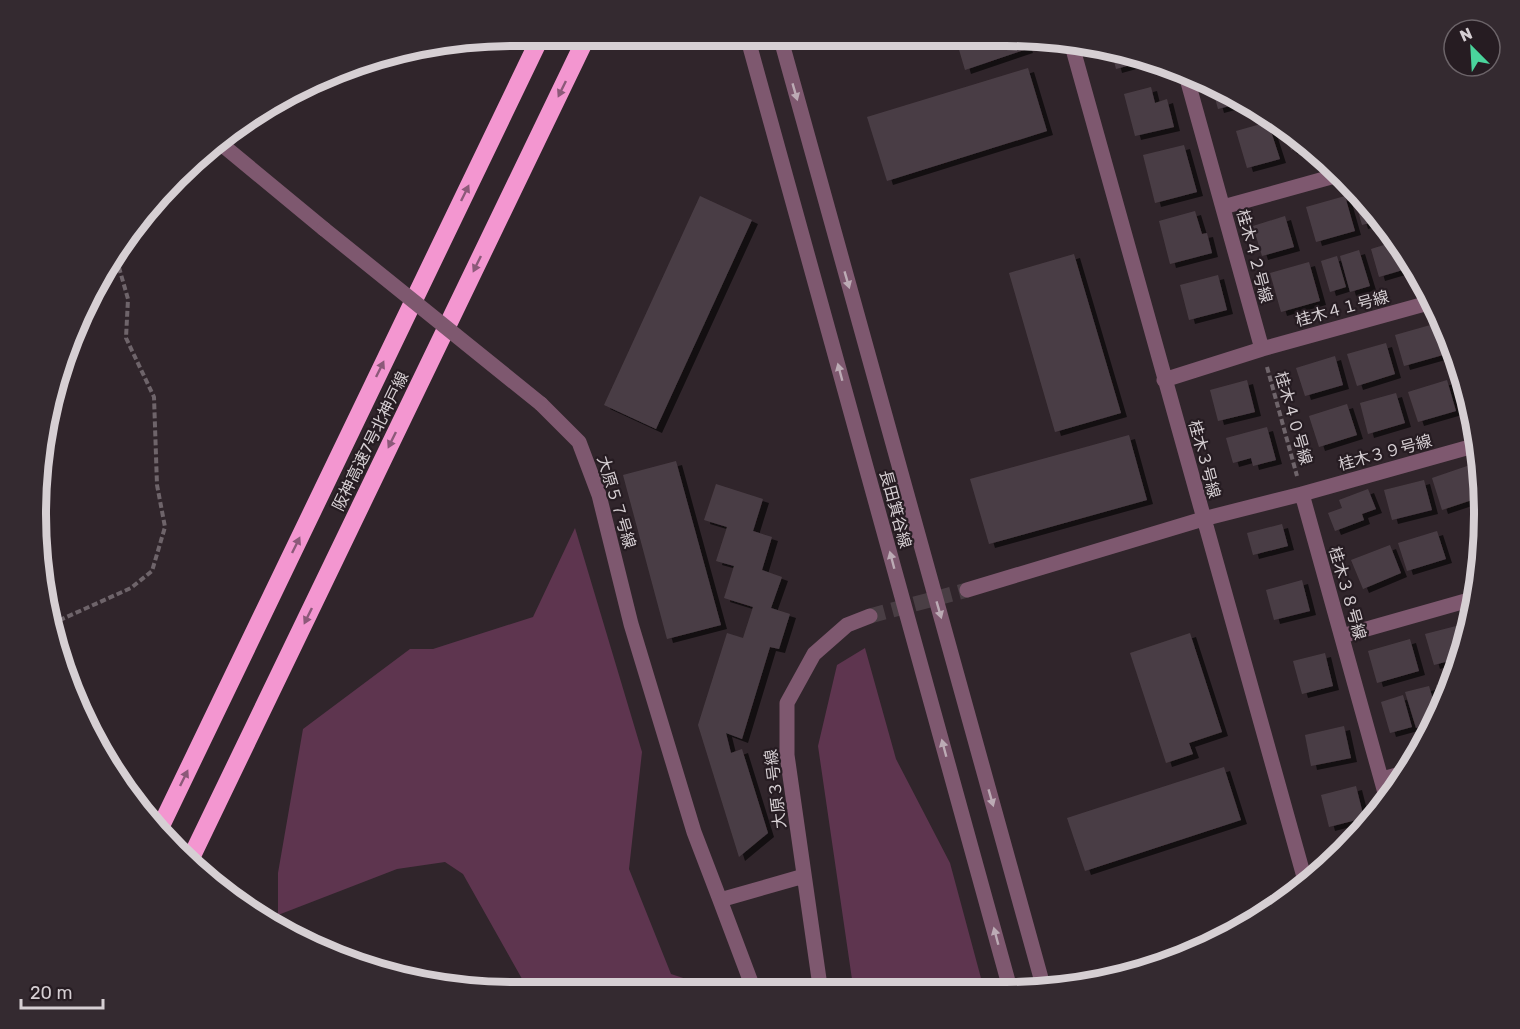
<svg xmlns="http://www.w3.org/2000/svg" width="1520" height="1029" viewBox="0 0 1520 1029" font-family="Rubik,'Noto Sans JP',sans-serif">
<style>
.green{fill:#5e354f}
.building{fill:#4a3e45;filter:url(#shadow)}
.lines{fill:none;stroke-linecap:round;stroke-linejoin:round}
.minor-tunnel{stroke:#493e44;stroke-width:15;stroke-dasharray:15 8;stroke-linecap:butt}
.path{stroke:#6e646a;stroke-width:4;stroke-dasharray:6 3;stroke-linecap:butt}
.minor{stroke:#7e586f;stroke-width:15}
.highway{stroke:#f396d0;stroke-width:18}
.minor-bridge{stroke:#7e586f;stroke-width:15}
.oneway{fill:#8c5979}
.oneway2{fill:#bcabb5}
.labels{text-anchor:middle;stroke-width:4.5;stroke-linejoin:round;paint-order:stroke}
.street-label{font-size:16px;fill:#d6cfd3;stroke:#261c22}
.rim{fill:none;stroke:#d6cfd3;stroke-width:8}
</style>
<defs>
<filter id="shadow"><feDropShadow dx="6" dy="4" stdDeviation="0" flood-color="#0009"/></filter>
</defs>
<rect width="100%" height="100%" fill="#30252b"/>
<!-- green -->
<path class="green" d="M575 528 642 752 629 869 671 974 729 993H530L463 874 445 862 397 869 278 915V873L303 729 410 649H433L533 617Z
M865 648 896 759 950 863 985 993H854L818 746 837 665Z"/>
<!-- building -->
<path class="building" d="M955 36 1023 38 1027 49 965 70Z
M1111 49 1145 61 1116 69Z
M1028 68 1047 131 887 181 867 117Z
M1211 83 1217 86 1241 103 1218 109Z
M1151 87 1155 103 1167 99 1174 127 1135 136 1124 94Z
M1268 122 1280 159 1247 168 1236 131Z
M1286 135 1303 147 1291 150Z
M1184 145 1197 192 1155 203 1143 155Z
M1357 192 1380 220 1362 225 1353 193Z
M700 196 752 220 656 429 604 405Z
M1345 196 1355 231 1316 242 1306 207Z
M1195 211 1202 234 1207 233 1212 253 1170 264 1159 221Z
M1285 216 1294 247 1262 256 1253 226Z
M1397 241 1413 267 1379 277 1371 249Z
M1359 250 1370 286 1350 292 1340 256Z
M1074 254 1121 413 1055 432 1009 273Z
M1337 256 1346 287 1330 292 1321 261Z
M1309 262 1320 301 1281 312 1270 273Z
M1218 275 1227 310 1189 320 1180 285Z
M1434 324 1443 355 1404 366 1395 335Z
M1386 343 1395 374 1357 386 1347 354Z
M1335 356 1343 385 1305 396 1296 368Z
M1247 380 1255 412 1218 421 1210 390Z
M1447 380 1456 411 1418 422 1408 392Z
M1396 393 1405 423 1368 434 1360 403Z
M1347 404 1357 435 1319 447 1309 416Z
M1267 427 1276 460 1253 466 1251 458 1233 463 1226 438Z
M1129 435 1147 500 989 544 970 479Z
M676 461 721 625 667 639 623 475Z
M1470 465 1481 497 1442 510 1432 478Z
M1424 480 1432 510 1392 520 1384 490Z
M716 484 763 499 753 531 772 537 762 570 782 577 771 608 790 614 779 649 770 647 742 739 726 733 731 753 742 749 768 833 739 857 698 725 727 633 743 638 753 607 724 598 734 566 716 561 727 527 704 520Z
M1368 489 1376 509 1362 514 1364 520 1335 531 1328 513 1342 508 1339 500Z
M1282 524 1288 546 1253 555 1247 533Z
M1483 529 1480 550V556L1472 533Z
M1437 531 1446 559 1407 571 1398 543Z
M1390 545 1401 573 1363 589 1351 560Z
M1302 580 1310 611 1274 620 1266 590Z
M1464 624 1467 634 1460 658 1434 665 1425 634Z
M1190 633 1222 732 1189 743 1193 754 1166 763 1130 653Z
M1410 639 1419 671 1377 683 1368 651Z
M1325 653 1333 686 1302 694 1293 661Z
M1453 681 1448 697 1442 708 1436 685Z
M1429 686 1438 716 1434 723 1416 728 1405 692Z
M1403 695 1412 727 1390 733 1381 702Z
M1344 726 1351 758 1311 766 1305 735Z
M1224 767 1241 820 1085 871 1067 818Z
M1356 786 1364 818 1329 827 1321 795Z"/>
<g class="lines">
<!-- minor-tunnel -->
<path class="minor-tunnel" d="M870 616 967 590"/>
<!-- path -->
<path class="path" d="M1267 367 1297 476
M51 624 131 588 152 571 165 527 157 485 154 397 126 338 128 299 116 257"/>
<!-- minor -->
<path class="minor" d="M747 36 1011 992
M780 36 1044 989
M1071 42 1306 884
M220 143 324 229
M1223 207 1342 174
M1262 349 1432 302
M1164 380 1262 349 1186 75
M541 404 579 442 599 495 631 624 694 832 720 900 804 876
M1302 494 1477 445
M967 590 1203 519 1302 494 1387 800
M1342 636 1476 598
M1382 779 1408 772
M720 900 755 993
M821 993 787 755V703L814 654 847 625 870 616"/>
<!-- highway -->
<path class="highway" d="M159 830 541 36
M189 862 587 36"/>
<!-- minor-bridge -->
<path class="minor-bridge" d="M324 229 541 404"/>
</g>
<!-- one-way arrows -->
<defs><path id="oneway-solid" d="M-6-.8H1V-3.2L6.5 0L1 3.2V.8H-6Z" transform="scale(1.5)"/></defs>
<g class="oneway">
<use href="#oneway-solid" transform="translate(562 89) rotate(116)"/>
<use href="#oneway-solid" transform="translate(465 193) rotate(-64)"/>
<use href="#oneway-solid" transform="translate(477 264) rotate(116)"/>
<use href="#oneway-solid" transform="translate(380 369) rotate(-64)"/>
<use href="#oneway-solid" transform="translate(392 440) rotate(116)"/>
<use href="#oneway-solid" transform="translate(296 545) rotate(-64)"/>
<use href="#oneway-solid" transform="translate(308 616) rotate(116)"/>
<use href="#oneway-solid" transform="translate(184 778) rotate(-64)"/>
</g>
<g class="oneway2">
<use href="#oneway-solid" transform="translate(795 92) rotate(74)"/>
<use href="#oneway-solid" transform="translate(847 280) rotate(74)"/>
<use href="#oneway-solid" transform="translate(840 372) rotate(-105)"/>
<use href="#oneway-solid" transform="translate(892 560) rotate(-105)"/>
<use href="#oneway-solid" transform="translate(939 610) rotate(74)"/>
<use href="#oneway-solid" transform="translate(944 748) rotate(-105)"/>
<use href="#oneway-solid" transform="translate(991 798) rotate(74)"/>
<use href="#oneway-solid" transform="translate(996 936) rotate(-105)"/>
</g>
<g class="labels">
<!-- street labels -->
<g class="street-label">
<text transform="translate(1255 256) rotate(75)" y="6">桂木４２号線</text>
<text transform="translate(1342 308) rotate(-15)" y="6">桂木４１号線</text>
<text transform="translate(1294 418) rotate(74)" y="6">桂木４０号線</text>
<text transform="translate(370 441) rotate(-64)" y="6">阪神高速7号北神戸線</text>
<text transform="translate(1385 452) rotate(-15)" y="6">桂木３９号線</text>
<text transform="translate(1205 459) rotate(75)" y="6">桂木３号線</text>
<text transform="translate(617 502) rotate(73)" y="6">大原５７号線</text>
<text transform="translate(896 509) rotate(75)" y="6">長田箕谷線</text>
<text transform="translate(1348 593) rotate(74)" y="6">桂木３８号線</text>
<text transform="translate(775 789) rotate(-97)" y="6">大原３号線</text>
</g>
</g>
<!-- crop -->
<path d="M0 0H1520V1029H0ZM514 46H1006A468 468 0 0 1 1474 514V514A468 468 0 0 1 1006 982H514A468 468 0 0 1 46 514V514A468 468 0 0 1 514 46Z" fill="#342a30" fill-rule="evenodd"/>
<path class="rim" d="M514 46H1006A468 468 0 0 1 1474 514V514A468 468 0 0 1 1006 982H514A468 468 0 0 1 46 514V514A468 468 0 0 1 514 46Z"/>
<!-- north arrow -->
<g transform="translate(1472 48) rotate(336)"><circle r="28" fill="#261c22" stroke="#6c6469" stroke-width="1.5"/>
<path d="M0-4.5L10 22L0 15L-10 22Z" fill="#4ad49c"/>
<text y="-9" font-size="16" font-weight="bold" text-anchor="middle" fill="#d6cfd3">N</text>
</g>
<!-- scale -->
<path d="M21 999v9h82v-9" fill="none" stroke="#d6cfd3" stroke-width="3"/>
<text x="30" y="999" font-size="18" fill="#d6cfd3" stroke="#261c22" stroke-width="4.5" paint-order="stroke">20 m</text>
</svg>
